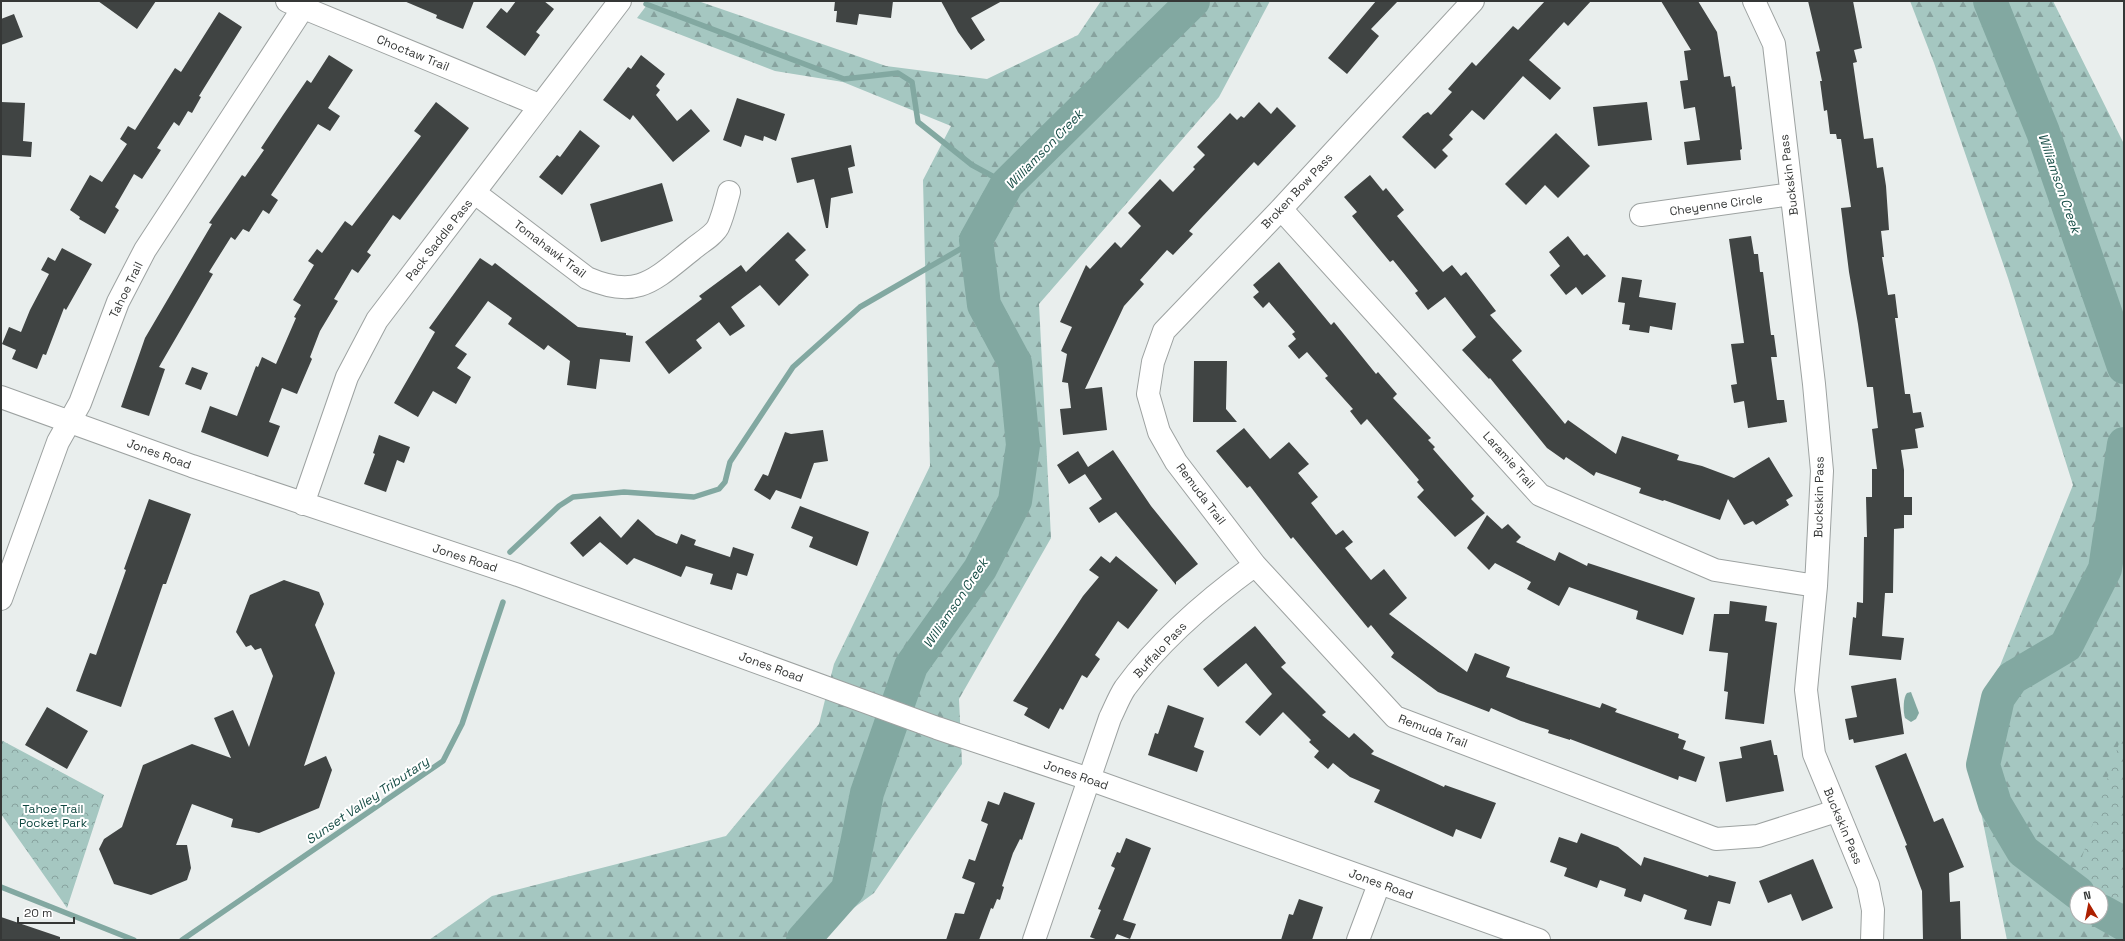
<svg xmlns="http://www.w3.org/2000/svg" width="2125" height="941" viewBox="0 0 2125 941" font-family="'Space Grotesk',sans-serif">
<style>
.forest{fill:url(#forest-firs);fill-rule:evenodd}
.park{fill:url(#park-crowns)}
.water{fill:#82a8a1}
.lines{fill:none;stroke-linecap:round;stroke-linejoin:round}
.stream{stroke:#82a8a1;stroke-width:5.5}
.river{stroke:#82a8a1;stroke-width:34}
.building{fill:#404443}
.street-casing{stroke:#9da2a1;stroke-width:24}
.secondary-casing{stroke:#9da2a1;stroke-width:24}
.street{stroke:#fff;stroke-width:22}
.secondary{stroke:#fff;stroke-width:22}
.labels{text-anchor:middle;stroke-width:4;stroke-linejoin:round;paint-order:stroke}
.street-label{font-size:12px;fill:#353736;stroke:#fff}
.park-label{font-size:12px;fill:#104841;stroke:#fff}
.water-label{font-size:13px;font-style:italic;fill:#194f48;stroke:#fff}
</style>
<defs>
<pattern id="forest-firs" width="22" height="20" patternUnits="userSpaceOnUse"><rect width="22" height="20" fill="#a5c7c1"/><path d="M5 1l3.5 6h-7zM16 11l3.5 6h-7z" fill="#87a29e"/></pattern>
<pattern id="park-crowns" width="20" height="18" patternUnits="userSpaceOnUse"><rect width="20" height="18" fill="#a5c7c1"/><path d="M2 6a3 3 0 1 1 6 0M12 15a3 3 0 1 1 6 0" fill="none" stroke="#87a29e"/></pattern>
</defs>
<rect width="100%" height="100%" fill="#e9eeed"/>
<!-- forest -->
<path class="forest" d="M650 1H698L886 66 987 79 1078 35 1101 1H1270L1219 97 1039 304 1051 538 959 699 962 764 874 893 810 940H429L492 896 726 836 819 724 834 664 930 466 923 180 951 126 843 82 775 71 637 18Z
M1910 1H2053L2124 144V940H2007L1973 773 1978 720 2073 485 2008 278 1934 63ZM2077 893H2101V917H2077Z"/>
<!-- park -->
<path class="park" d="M2124 728V935L2101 923 2095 917H2101V893H2077V901L2070 894Z
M1 740 104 795 67 908 1 814Z"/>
<!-- water -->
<path class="water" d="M1911 692 1919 713 1916 719 1911 722 1905 718C1903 712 1903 697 1907 693Z"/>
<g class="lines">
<!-- stream -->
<path class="stream" d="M646 4 844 79 898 73 912 82 918 122 972 165 1007 184
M510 552 559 506 573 497 624 492 694 497 719 489 725 482 730 462 793 367 860 307 976 240
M1 887 134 940
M182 940 443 761 462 724 503 602"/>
<!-- river -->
<path class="river" d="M1990 1 2043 132 2124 367
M2078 893 2023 851 1995 804 1983 765 1998 698 2012 678 2066 646 2105 569 2124 444
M2101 911 2124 924
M803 940 848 889 867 793 911 666 980 569 1015 501 1023 445 1015 363 984 305 976 240 1007 184 1193 1"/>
</g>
<!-- building -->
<path class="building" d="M98 1H156L137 29Z
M404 1H474L463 29 436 18 437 15Z
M516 1H544L554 9 536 32 540 35 525 56 486 27 501 8 507 13Z
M835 1H893L891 18 859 14 857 25 836 22 837 11H834Z
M941 1H1002L971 18 985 40 971 50 958 32Z
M1376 1H1398L1371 29 1379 36 1347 74 1328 58Z
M1545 1H1591L1568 26 1564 22 1529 60 1561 88 1550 100 1523 76 1484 120 1472 110 1449 135 1453 139 1442 150 1448 156 1435 169 1402 137 1423 115 1428 112 1431 115 1452 92 1448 89 1472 62 1476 66 1513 26 1518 30Z
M1661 1H1698L1717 32 1724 77 1730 76 1732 87 1735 86 1742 149 1740 150 1741 160 1687 165 1684 142 1700 140 1695 107 1684 109 1680 81 1688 80 1684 51 1691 50Z
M1808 1H1853L1862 48 1854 50 1857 62 1853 63 1864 139 1873 138 1877 168 1883 167 1886 186 1889 230 1881 231 1884 257H1882L1888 295 1895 294 1898 318H1895L1905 394H1910L1913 413 1921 412 1924 427 1915 429 1918 448 1901 450 1904 470V497H1912V515H1904V528L1894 529 1893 593H1885L1882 636 1904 638 1901 660 1849 655 1853 617 1856 618 1857 602 1863 603 1864 537H1867L1866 497H1872V469H1877L1872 429 1878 428 1873 387H1867L1858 324 1849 272 1841 208 1851 207 1841 139H1837L1836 134H1830L1827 110 1824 111 1820 81H1822L1816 52 1820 51Z
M219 12 242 27 199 96 201 97 192 113 188 111 179 126 174 122 157 148 161 150 142 179 134 174 115 207 119 210 105 234 79 219 80 217 70 210 90 175 102 182 127 144 120 139 128 126 135 130 175 68 181 72Z
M14 14 23 37 1 45V19Z
M329 55 353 70 328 108 340 116 330 131 318 124 271 195 278 200 269 214 263 210 249 232 243 229 235 240 231 237 209 272 213 274 159 367 165 369 149 416 121 407 145 338 212 224 209 223 242 175 245 177 264 150 261 148 283 115 307 80 311 83Z
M641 55 665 74 656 86 660 90 656 95 677 121 691 109 710 131 673 162 633 115 630 120 603 100 628 67 631 69Z
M737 98 785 114 776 141 764 136 763 141 745 135 741 147 723 140Z
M1 102 25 103 23 141 32 142 31 157 1 155Z
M436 102 469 128 400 220 393 215 367 252 371 255 358 273 352 269 334 299 338 301 320 331 310 357 312 359 297 394 282 388 269 422 280 426 268 457 201 432 210 406 237 416 256 366 258 367 262 357 276 364 296 318 294 317 301 305 293 300 314 265 308 261 317 249 322 253 345 221 352 226 421 136 414 131Z
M1259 102 1271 114 1277 107 1296 126 1258 166 1254 162 1201 218 1189 231 1193 234 1173 255 1167 250 1140 280 1144 284 1124 306 1085 389 1102 387 1107 430 1063 435 1060 409 1071 408 1068 383 1062 382 1067 354 1061 351 1072 327 1060 322 1086 265 1090 269 1115 242 1121 248 1141 226 1128 213 1160 179 1173 192 1195 169 1193 167 1205 155 1197 147 1230 113 1237 120 1241 116 1244 118Z
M1647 102 1652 140 1598 146 1593 107Z
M580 130 600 146 562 195 539 177 557 155 560 157Z
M1556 133 1590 166 1558 198 1545 185 1526 205 1505 184Z
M851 145 855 166 848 168 853 193 831 198 828 228H826L814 179 797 183 791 158Z
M1370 175 1383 191 1386 188 1404 210 1397 216 1443 272 1452 265 1461 276 1466 272 1496 311 1490 315 1522 351 1512 360 1565 424 1568 420 1616 454 1622 436 1679 455 1677 460 1702 466 1734 478 1769 457 1793 496 1786 500 1789 505 1756 525 1753 521 1744 525 1728 499 1720 520 1664 500 1663 501 1639 493 1641 488 1596 472 1594 476 1566 457 1564 460 1547 448 1490 378 1489 379 1462 350 1476 337 1445 297 1428 310 1415 293 1418 291 1393 260 1390 262 1352 216 1357 212 1344 197Z
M662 183 673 221 601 242 590 204Z
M788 232 806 250 795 260 809 275 779 306 760 285 731 307 745 326 730 336 719 322 696 340 702 348 669 374 645 342 702 299 699 296 741 265 746 272Z
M1568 236 1584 256 1587 254 1606 276 1582 295 1576 287 1566 295 1550 275 1560 266 1549 252Z
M1751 236 1754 254H1758L1760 272H1763L1771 335H1774L1777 357H1771L1777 400H1784L1787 422 1748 428 1744 401 1734 403 1731 385 1737 384 1731 344 1744 343 1729 239Z
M62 248 92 264 66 310 64 308 46 355 43 354 37 369 12 359 16 350 2 344 9 327 21 332 30 310 49 274 41 270 48 257 55 261Z
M480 258 492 266 495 263 578 327 626 333V335L633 336 630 362 600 359 596 389 567 385 570 361 548 345 544 350 508 324 512 318 488 301 455 346 467 354 457 368 471 377 456 404 433 391 418 417 394 403 435 332 429 328Z
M1279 262 1331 325 1334 322 1376 374 1378 372 1397 394 1393 398 1431 438 1428 440 1435 447 1433 449 1474 496 1471 499 1485 513 1455 537 1417 497 1424 490 1417 482 1419 480 1367 419 1361 425 1350 411 1353 409 1325 378 1328 376 1307 352 1299 359 1288 346 1296 339 1292 334 1295 332 1269 302 1263 308 1253 297 1259 292 1253 285Z
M1622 277 1642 280 1639 297 1676 303 1672 330 1650 326 1649 333 1629 330 1630 325 1622 324 1625 303 1618 302Z
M1194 361H1227L1226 409 1237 422H1193Z
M192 367 208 373 201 390 185 384Z
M1244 428 1270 459 1289 442 1309 464 1298 473 1318 497 1311 503 1336 535 1343 530 1353 542 1345 548 1371 580 1384 569 1407 598 1389 614 1467 672 1475 653 1510 667 1506 677 1600 708 1602 703 1617 709 1615 712 1679 734 1678 738 1686 741 1683 749 1705 757 1696 782 1679 776 1678 780 1570 739V740L1548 733 1549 730 1521 721 1491 708 1489 712 1438 692 1391 657 1394 653 1371 625 1368 628 1293 537 1291 539 1250 486 1247 488 1216 451Z
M823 430 828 461 814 463 801 499 776 490 770 500 754 490 763 474 768 476 785 432 791 434Z
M379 435 410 447 404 463 397 460 386 492 364 484 375 454 373 453Z
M1113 450 1151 506 1198 564 1176 582V585L1116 512 1099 523 1089 508 1102 499 1085 474 1069 484 1057 465 1078 451 1088 467Z
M149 499 191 514 166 584H163L121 707 76 691 90 653 96 655 126 570 124 569Z
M800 506 869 532 857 566 809 547 813 537 791 528Z
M1487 515 1502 529 1508 524 1521 537 1516 542 1555 561 1559 552 1587 566 1588 563 1695 598 1683 635 1636 619 1638 611 1569 587 1559 606 1527 589 1531 582 1495 563 1489 570 1467 548Z
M600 516 621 538 638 519 656 535 677 544 681 534 696 540 694 545 730 557 733 547 754 554 747 576 737 573 732 590 710 584 713 574 686 566 681 577 634 558 627 565 600 542 583 557 570 543Z
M1101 556 1110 563 1116 556 1158 590 1128 629 1118 621 1095 655 1100 659 1087 678 1082 675 1063 710 1060 708 1049 729 1024 715 1028 708 1013 701 1083 596 1099 577 1089 570Z
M284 580 319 592 324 604 315 625 335 673 304 766 326 756 332 770 319 808 259 833 231 827 233 819 192 804 176 845H187L191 868 187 880 151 895 114 884 99 849 104 839 122 827 143 765 192 744 231 758 214 718 233 710 249 747 273 676 261 648 255 650 251 645 246 647 236 632 250 595Z
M1730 601 1767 606 1765 621 1777 623 1764 724 1725 719 1728 692 1724 691 1728 653 1709 651 1714 614H1729Z
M1255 626 1286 663 1281 667 1326 712 1322 715 1349 738 1354 733 1374 751 1371 754 1444 787 1445 785 1496 803 1481 839 1456 829 1453 837 1374 802 1380 790 1350 777 1333 763 1328 769 1314 757 1319 751 1309 742 1311 740 1283 712 1260 736 1245 722 1272 694 1246 663 1218 687 1203 669Z
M1896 678 1904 734 1854 743 1853 739 1849 740 1845 719 1857 717 1851 686Z
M1168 705 1204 718 1194 747 1204 751 1197 772 1148 755 1155 733 1158 734Z
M47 707 88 731 67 769 25 745Z
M1771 740 1774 755H1777L1784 791 1726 802 1719 762 1742 758 1740 747Z
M1906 753 1934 822 1943 818 1964 867 1949 873 1950 902 1960 901 1961 940H1923L1922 891 1905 846 1907 845 1875 766Z
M1004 792 1035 803 1022 840 1020 839 1013 853 1002 886 1004 887 1000 900 997 899 993 909 991 908 979 940H946L955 913 964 914 975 883 962 878 969 859 975 861 988 824 981 821 988 801 999 805Z
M1581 833 1618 847 1641 866 1644 857 1708 877 1709 875 1736 882 1730 904 1718 901 1711 926 1684 919 1687 910 1644 894 1641 902 1624 896 1626 889 1600 880 1597 888 1564 876 1567 868 1550 862 1559 837 1577 843Z
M1126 838 1151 848 1123 920 1136 924 1130 939 1117 934 1114 940H1098L1090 937 1101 910 1098 909 1115 868 1111 866 1117 852 1120 853Z
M1813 859 1833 908 1802 921 1791 894 1768 903 1759 881Z
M1299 899 1323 907 1312 940H1281L1289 914 1293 915Z
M1 917 60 937V940H1Z"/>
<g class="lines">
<defs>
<path id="street" d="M287 1 539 105
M1473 1 1281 209 1164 331 1153 362 1148 394 1159 432 1176 462 1255 565 1395 717 1716 839 1758 836 1836 811
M1754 1 1774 44 1814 384 1822 471 1816 586 1806 690 1814 754 1868 885 1873 910 1872 940
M475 193 587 278C638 300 654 280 693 249 700 243 714 235 718 227 723 216 726 203 729 192
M1281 209 1540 495 1715 570 1816 586
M1641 215 1791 194
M1 599 58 442 80 403 118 302 145 250 303 8
M1034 940 1110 718C1115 708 1119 697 1125 688 1160 640 1207 600 1255 565
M1358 940 1379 884"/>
<path id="secondary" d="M1 397 192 466 518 575 937 728 1089 779 1539 940
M303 504 347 377 377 320 620 1"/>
</defs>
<!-- street casing -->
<use href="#street" class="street-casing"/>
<!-- secondary casing -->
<use href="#secondary" class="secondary-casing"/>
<!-- street -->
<use href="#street" class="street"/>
<!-- secondary -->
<use href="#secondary" class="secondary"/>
</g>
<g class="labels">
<!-- street labels -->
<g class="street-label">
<text transform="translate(413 53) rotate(22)" y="4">Choctaw Trail</text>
<text transform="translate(1789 175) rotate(-97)" y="4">Buckskin Pass</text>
<text transform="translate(1297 191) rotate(-47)" y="4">Broken Bow Pass</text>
<text transform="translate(1716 205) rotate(-8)" y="4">Cheyenne Circle</text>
<text transform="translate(439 240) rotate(-52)" y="4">Pack Saddle Pass</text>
<text transform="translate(550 249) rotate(37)" y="4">Tomahawk Trail</text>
<text transform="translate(126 290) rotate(-64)" y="4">Tahoe Trail</text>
<text transform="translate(159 454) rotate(20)" y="4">Jones Road</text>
<text transform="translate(1509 460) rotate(48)" y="4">Laramie Trail</text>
<text transform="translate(1201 494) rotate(53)" y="4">Remuda Trail</text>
<text transform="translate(1819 497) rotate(-89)" y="4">Buckskin Pass</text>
<text transform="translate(465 558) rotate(18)" y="4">Jones Road</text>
<text transform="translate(1160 650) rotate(-47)" y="4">Buffalo Pass</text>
<text transform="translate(771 667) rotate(20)" y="4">Jones Road</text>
<text transform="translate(1433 731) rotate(21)" y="4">Remuda Trail</text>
<text transform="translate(1076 775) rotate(19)" y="4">Jones Road</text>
<text transform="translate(1843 826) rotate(67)" y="4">Buckskin Pass</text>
<text transform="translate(1381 884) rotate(20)" y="4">Jones Road</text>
</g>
<!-- park labels -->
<g class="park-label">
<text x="53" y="813">Tahoe Trail<tspan x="53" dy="14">Pocket Park</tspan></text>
</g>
<!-- water labels -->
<g class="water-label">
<text transform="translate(1044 149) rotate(-46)" y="5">Williamson Creek</text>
<text transform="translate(2060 183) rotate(71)" y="5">Williamson Creek</text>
<text transform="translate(955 603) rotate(-56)" y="5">Williamson Creek</text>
<text transform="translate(367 800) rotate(-34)" y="5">Sunset Valley Tributary</text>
</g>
</g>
<!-- border -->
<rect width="2125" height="941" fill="none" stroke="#353736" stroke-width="4"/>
<!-- north arrow -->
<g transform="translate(2089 905) rotate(350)"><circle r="19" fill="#ffffff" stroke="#aeafaf"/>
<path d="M0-3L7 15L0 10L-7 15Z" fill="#ad2000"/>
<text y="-6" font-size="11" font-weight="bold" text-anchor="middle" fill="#353736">N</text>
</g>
<!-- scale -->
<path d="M18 917v6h56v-6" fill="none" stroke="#353736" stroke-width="2"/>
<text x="24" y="917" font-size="12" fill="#353736" stroke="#ffffff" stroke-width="3" paint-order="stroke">20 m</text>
</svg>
